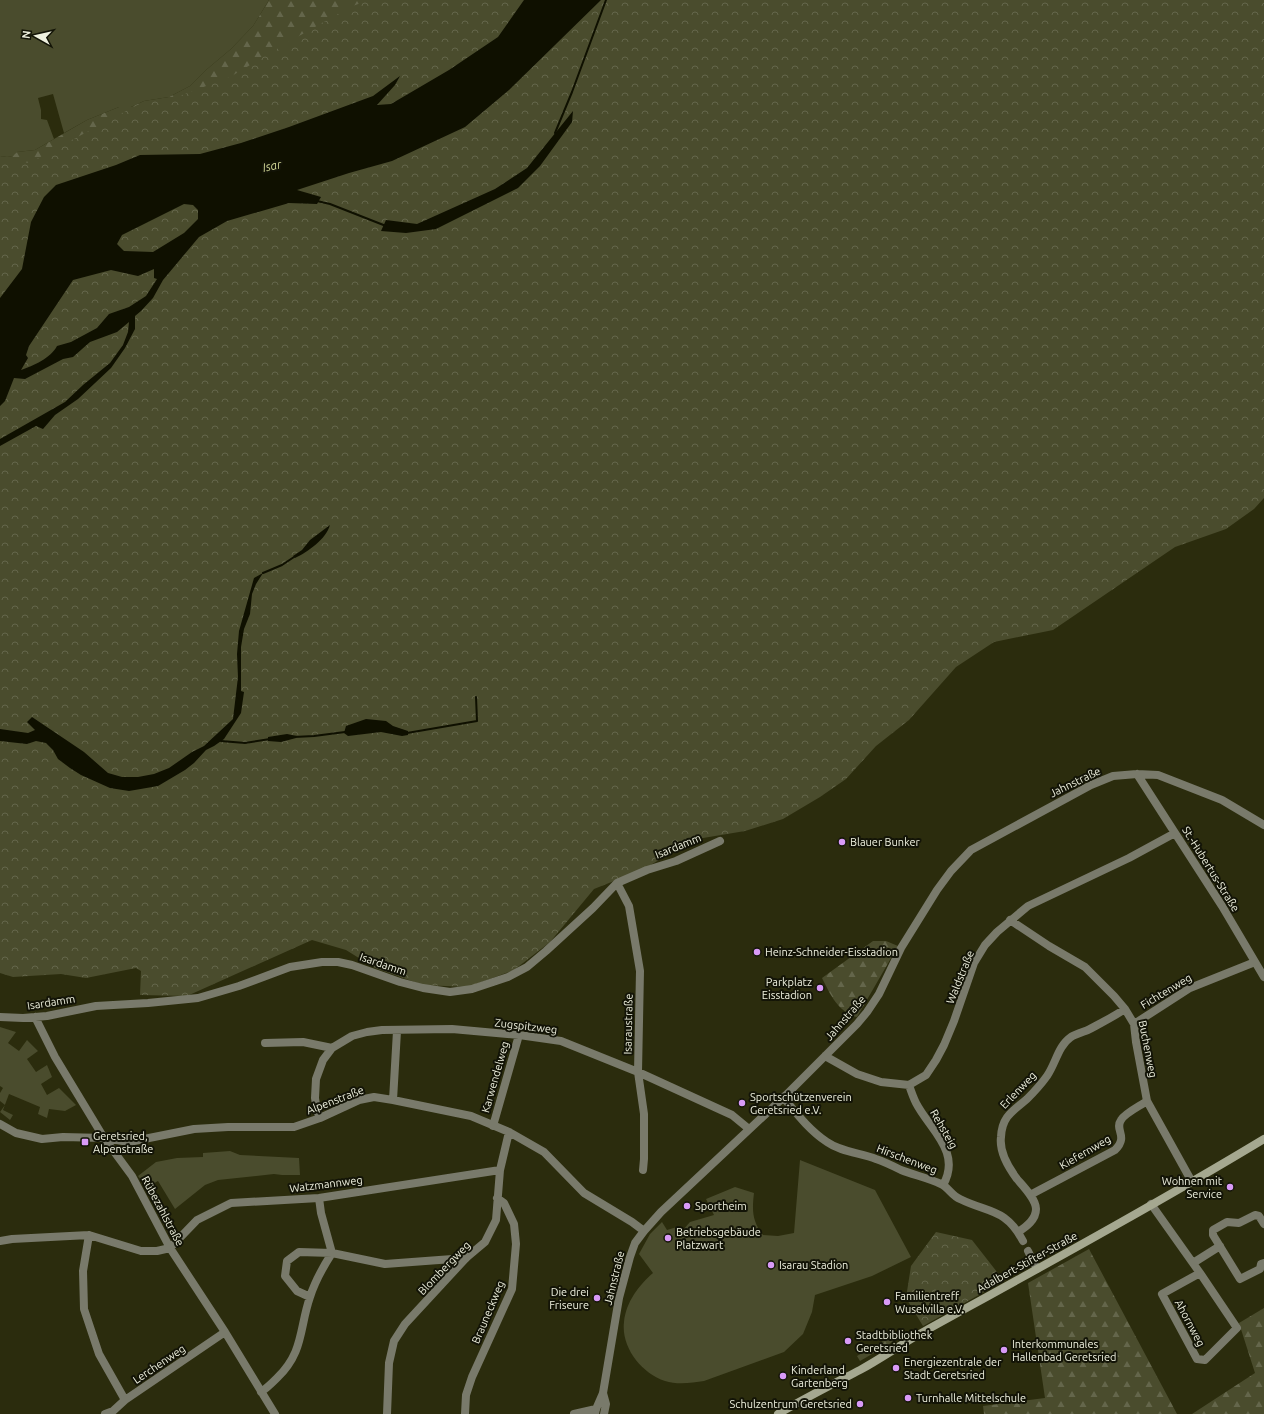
<svg xmlns="http://www.w3.org/2000/svg" width="1264" height="1414" viewBox="0 0 1264 1414" font-family="Ubuntu,sans-serif">
<style>
.grass{fill:#4a4c2d}
.forest{fill:url(#forest-firs)}
.park{fill:url(#park-crowns)}
.water{fill:#0f1000;fill-rule:evenodd}
.lines{fill:none;stroke-linecap:round;stroke-linejoin:round}
.stream{stroke:#0f1000;stroke-width:2}
.street{stroke:#797a6b;stroke-width:8}
.secondary{stroke:#a5a890;stroke-width:8}
.poi-dot{fill:#d99af7;stroke:#131407;stroke-width:1.5}
.labels{text-anchor:middle;stroke-width:4;stroke-linejoin:round;paint-order:stroke}
.street-label{font-size:11px;fill:#eff1df;stroke:#131407}
.poi-label{font-size:11px;fill:#eff1df;stroke:#131407;text-anchor:start}
.water-label{font-size:12px;font-style:italic;fill:#ccd192;stroke:#131407}
</style>
<defs>
<pattern id="forest-firs" width="22" height="20" patternUnits="userSpaceOnUse"><rect width="22" height="20" fill="#4a4c2d"/><path d="M5 1l3.5 6h-7zM16 11l3.5 6h-7z" fill="#64664b"/></pattern>
<pattern id="park-crowns" width="20" height="18" patternUnits="userSpaceOnUse"><rect width="20" height="18" fill="#4a4c2d"/><path d="M2 6a3 3 0 1 1 6 0M12 15a3 3 0 1 1 6 0" fill="none" stroke="#64664b"/></pattern>
</defs>
<rect width="100%" height="100%" fill="#2b2c0d"/>
<!-- grass -->
<path class="grass" d="M0 0H269L253 26 231 49 206 70 190 86 169 97 144 101 131 107H119L87 120 64 133 53 94 38 98 41 110V119L47 120 54 139 35 150 17 152 14 156 7 157 0 156Z
M0 1027 16 1032 8 1043 19 1051 27 1040 38 1051 27 1059 36 1072 47 1065 52 1077 41 1084 47 1095 59 1088 76 1105 65 1111 49 1109 47 1118 38 1114 40 1107 9 1094 3 1110 13 1115 10 1120 0 1112 5 1105 0 1101V1093L3 1088 0 1086Z
M230 1151 240 1155 299 1158 300 1175H282L274 1174 218 1180 205 1185 175 1209 158 1181 147 1187 138 1176 156 1162 177 1158 203 1157V1153Z
M800 1160 875 1190 911 1257 872 1276 815 1295 812 1312 803 1334 784 1352 704 1381C692 1383 677 1385 665 1381 641 1373 621 1347 624 1322 626 1302 639 1285 653 1273L639 1254 650 1234 662 1222 667 1230 677 1227 683 1230 690 1222 714 1215 706 1199 735 1187 754 1193C752 1210 752 1221 763 1235L778 1236 794 1233Z"/>
<!-- forest -->
<path class="forest" d="M269 0H478L0 298V156L7 157 13 156 17 152 35 150 87 120 119 107H131L144 101 169 97 190 86 206 70 231 49 253 26Z
M873 941H886L898 946 857 1017C838 1012 830 994 822 978Z
M1089 1249 1177 1414H984L983 1406 1045 1398 1028 1283Z
M1264 1308V1414H1192L1255 1373 1239 1323Z
M890 1339 896 1340 860 1361 857 1356 883 1341Z"/>
<!-- park -->
<path class="park" d="M369 0H1264V498L1254 509 1226 529 1175 547 1053 630 994 642 956 667 909 720 876 746 846 779 820 797 783 819 745 831 697 839 677 849 644 869 594 889 550 942 514 970 468 987 423 985 375 968 346 950 312 940 187 996 140 995 141 971 136 968 86 978 61 974 13 977 0 973V159L29 163 141 103 177 97 230 77 285 44 350 7Z
M936 1232 972 1240 1004 1281 923 1326 906 1298 911 1266Z"/>
<!-- water -->
<path class="water" d="M524 0H601L509 90 465 127 392 161 349 173 297 190 321 197 317 204 289 203 227 221 199 237 163 280 153 298 141 311 135 316V329L125 348 111 368 78 399 55 415 43 429 36 426 0 446V439L65 402 83 385 110 363 123 345 128 332 129 322 117 332 90 342 73 357 63 359 25 379 14 378 5 401 0 406V298L22 269 31 222 44 197 56 185 116 165 140 155 200 154 241 143 289 127 373 96 400 76 395 85 377 105 391 104 449 70 498 37ZM184 204 193 205 198 210V219L184 233 153 252 124 251 117 244 122 235ZM154 269V278L157 279 146 296 129 307 109 314 97 328 71 342 57 346C51 358 33 366 21 370L28 358 26 355 29 346 73 280 111 270 138 276Z
M573 111 572 122 540 166 518 188 436 229 406 233 381 231 386 220 417 224 495 189 527 168Z
M330 525C326 539 308 552 295 558L293 556 302 550 310 540Z
M263 573 256 584 252 594 250 614 244 629 241 647V691L244 692 241 713 224 739 214 746 206 750 194 763 185 770 158 786 129 791 110 788 81 775 70 768 58 759 53 750 46 743 36 741 27 744 0 741V729L28 733 35 730 27 722 32 717 84 752 108 773 122 777H138L154 774 169 768 192 752 204 746 233 719 238 677 237 654 239 631 254 578Z
M366 719 386 721 393 726 408 731V735L402 736 381 732 348 736 344 733 346 726Z
M287 734 297 736 296 738 281 742 268 741V737Z"/>
<g class="lines">
<!-- stream -->
<path class="stream" d="M555 133 572 92 606 0
M317 201 330 204 386 226
M263 573 282 565 294 557
M407 733 477 721 476 697
M294 737 314 736 345 732
M221 741 245 743 270 739"/>
<!-- street -->
<path class="street" d="M1137 774 1222 906 1264 977
M617 883 629 906 640 971 638 1072 644 1114V1159L643 1170
M1010 920 1049 946 1085 967 1114 996 1125 1009 1134 1024 1136 1042 1147 1101 1192 1182
M0 1017 23 1018 47 1016 96 1006 148 1003 198 998 239 986 290 967 322 962H338L352 965 400 982 423 988 450 992 472 989 508 977 527 967 546 951 593 908 617 883 647 870 676 861 720 841
M35 1017 55 1057 104 1138 132 1176 170 1248 225 1332 275 1414
M1134 1024 1190 988 1255 962
M265 1043 303 1042 332 1048
M825 1056 857 1074 881 1082 909 1085 926 1075 936 1060 944 1045 954 1021 974 963 985 945 997 932 1028 906 1129 858 1175 833
M909 1085C911 1091 913 1097 916 1103 930 1130 962 1152 943 1185
M783 1097C797 1114 809 1130 827 1142 841 1152 861 1153 876 1159 885 1162 893 1166 901 1170 914 1175 928 1178 941 1184 948 1187 952 1196 960 1199 988 1213 1006 1208 1023 1241
M393 1100 397 1031
M320 1118 317 1111 315 1098 316 1079 323 1060 332 1048 352 1036 367 1032 382 1030 452 1029 519 1035 561 1041 638 1072 732 1115 749 1129
M0 1124 16 1133 42 1139 63 1137 104 1138 129 1142 194 1129 228 1127H294L320 1118 359 1100 374 1097 393 1100 471 1116 509 1132 544 1152 584 1193 632 1222 644 1231
M493 1126 519 1035
M1030 1195 1115 1150C1129 1136 1114 1130 1121 1120 1125 1113 1140 1106 1147 1101
M319 1198 321 1213 332 1253 385 1264 466 1258
M1151 1204 1200 1273 1237 1328 1205 1360 1197 1359 1162 1294 1200 1273
M1264 1224 1259 1216 1255 1215 1239 1223 1227 1222 1213 1230V1235L1240 1279 1260 1269 1261 1264 1264 1263
M1018 1232C1026 1227 1036 1220 1036 1209 1036 1199 1023 1186 1017 1179 1008 1167 999 1152 1001 1137 1002 1116 1013 1111 1027 1099 1034 1092 1042 1083 1047 1076 1056 1063 1058 1046 1071 1037 1076 1034 1083 1032 1088 1030 1101 1023 1113 1017 1125 1009
M89 1235 83 1271 84 1309 99 1354 125 1400
M0 1241 12 1239 89 1235 141 1251H157L170 1248 197 1220 231 1203 319 1198 500 1170
M1028 1251 1037 1269
M1193 1263 1220 1246
M261 1392C267 1388 272 1383 277 1378 304 1352 299 1329 310 1297 315 1281 323 1267 332 1253L299 1252 287 1261 285 1276 297 1291 310 1297
M603 1393 606 1404 604 1414
M105 1414 113 1411 125 1400 225 1332
M387 1414 389 1363 394 1341 405 1324 466 1258 485 1242 496 1220 500 1170 509 1132
M465 1414 466 1395 472 1377 512 1289 516 1244 514 1224 504 1203 497 1198
M574 1414 596 1409
M595 1414 596 1409 603 1393 619 1298 630 1257 635 1243 644 1231 661 1212 786 1095 857 1024 867 1012 879 994 901 948 937 890 951 871 971 850 1091 785 1113 776 1137 774 1158 775 1222 800 1264 825"/>
<!-- secondary -->
<path class="secondary" d="M778 1414C805 1398 833 1384 860 1370 882 1358 903 1343 925 1331 1039 1268 1153 1206 1264 1139"/>
</g>
<!-- markers -->
<g class="poi-dot">
<circle cx="842" cy="842" r="4"/>
<circle cx="757" cy="952" r="4"/>
<circle cx="820" cy="988" r="4"/>
<circle cx="742" cy="1103" r="4"/>
<rect x="81" y="1138" width="8" height="8" rx="2"/>
<circle cx="1230" cy="1187" r="4"/>
<circle cx="687" cy="1206" r="4"/>
<circle cx="668" cy="1238" r="4"/>
<circle cx="771" cy="1265" r="4"/>
<circle cx="597" cy="1298" r="4"/>
<circle cx="887" cy="1302" r="4"/>
<circle cx="848" cy="1341" r="4"/>
<circle cx="1004" cy="1350" r="4"/>
<circle cx="896" cy="1368" r="4"/>
<circle cx="783" cy="1376" r="4"/>
<circle cx="908" cy="1398" r="4"/>
<circle cx="860" cy="1404" r="4"/>
</g>
<g class="labels">
<!-- street labels -->
<g class="street-label">
<text transform="translate(1075 782) rotate(-26)" y="4">Jahnstraße</text>
<text transform="translate(678 846) rotate(-22)" y="4">Isardamm</text>
<text transform="translate(1211 869) rotate(58)" y="4">St.-Hubertus-Straße</text>
<text transform="translate(383 964) rotate(19)" y="4">Isardamm</text>
<text transform="translate(960 977) rotate(-68)" y="4">Waldstraße</text>
<text transform="translate(1166 991) rotate(-31)" y="4">Fichtenweg</text>
<text transform="translate(51 1002) rotate(-9)" y="4">Isardamm</text>
<text transform="translate(845 1018) rotate(-49)" y="4">Jahnstraße</text>
<text transform="translate(628 1024) rotate(-89)" y="4">Isaraustraße</text>
<text transform="translate(526 1026) rotate(7)" y="4">Zugspitzweg</text>
<text transform="translate(1148 1049) rotate(79)" y="4">Buchenweg</text>
<text transform="translate(495 1077) rotate(-74)" y="4">Karwendelweg</text>
<text transform="translate(1018 1090) rotate(-46)" y="4">Erlenweg</text>
<text transform="translate(335 1100) rotate(-21)" y="4">Alpenstraße</text>
<text transform="translate(944 1129) rotate(60)" y="4">Rehsteig</text>
<text transform="translate(1085 1152) rotate(-30)" y="4">Kiefernweg</text>
<text transform="translate(907 1159) rotate(21)" y="4">Hirschenweg</text>
<text transform="translate(326 1184) rotate(-7)" y="4">Watzmannweg</text>
<text transform="translate(163 1211) rotate(62)" y="4">Rübezahlstraße</text>
<text transform="translate(1027 1262) rotate(-29)" y="4">Adalbert-Stifter-Straße</text>
<text transform="translate(444 1268) rotate(-46)" y="4">Blombergweg</text>
<text transform="translate(614 1278) rotate(-76)" y="4">Jahnstraße</text>
<text transform="translate(488 1312) rotate(-67)" y="4">Brauneckweg</text>
<text transform="translate(1190 1323) rotate(62)" y="4">Ahornweg</text>
<text transform="translate(159 1364) rotate(-34)" y="4">Lerchenweg</text>
</g>
<!-- poi labels -->
<g class="poi-label">
<text x="850" y="846">Blauer Bunker</text>
<text x="765" y="956">Heinz-Schneider-Eisstadion</text>
<text x="812" y="986" text-anchor="end">Parkplatz<tspan x="812" dy="13">Eisstadion</tspan></text>
<text x="750" y="1101">Sportschützenverein<tspan x="750" dy="13">Geretsried e.V.</tspan></text>
<text x="93" y="1140">Geretsried,<tspan x="93" dy="13">Alpenstraße</tspan></text>
<text x="1222" y="1185" text-anchor="end">Wohnen mit<tspan x="1222" dy="13">Service</tspan></text>
<text x="695" y="1210">Sportheim</text>
<text x="676" y="1236">Betriebsgebäude<tspan x="676" dy="13">Platzwart</tspan></text>
<text x="779" y="1269">Isarau Stadion</text>
<text x="589" y="1296" text-anchor="end">Die drei<tspan x="589" dy="13">Friseure</tspan></text>
<text x="895" y="1300">Familientreff<tspan x="895" dy="13">Wuselvilla e.V.</tspan></text>
<text x="856" y="1339">Stadtbibliothek<tspan x="856" dy="13">Geretsried</tspan></text>
<text x="1012" y="1348">Interkommunales<tspan x="1012" dy="13">Hallenbad Geretsried</tspan></text>
<text x="904" y="1366">Energiezentrale der<tspan x="904" dy="13">Stadt Geretsried</tspan></text>
<text x="791" y="1374">Kinderland<tspan x="791" dy="13">Gartenberg</tspan></text>
<text x="916" y="1402">Turnhalle Mittelschule</text>
<text x="852" y="1408" text-anchor="end">Schulzentrum Geretsried</text>
</g>
<!-- water labels -->
<g class="water-label">
<text transform="translate(272 166) rotate(-12)" y="4">Isar</text>
</g>
</g>
<!-- north arrow -->
<g transform="translate(36 36) rotate(278)" stroke="#131407" stroke-width="3" paint-order="stroke">
<path d="M0-3L7 15L0 10L-7 15Z" fill="#eff1df"/>
<text y="-6" font-size="11" font-weight="bold" text-anchor="middle" fill="#eff1df">N</text>
</g>
</svg>
